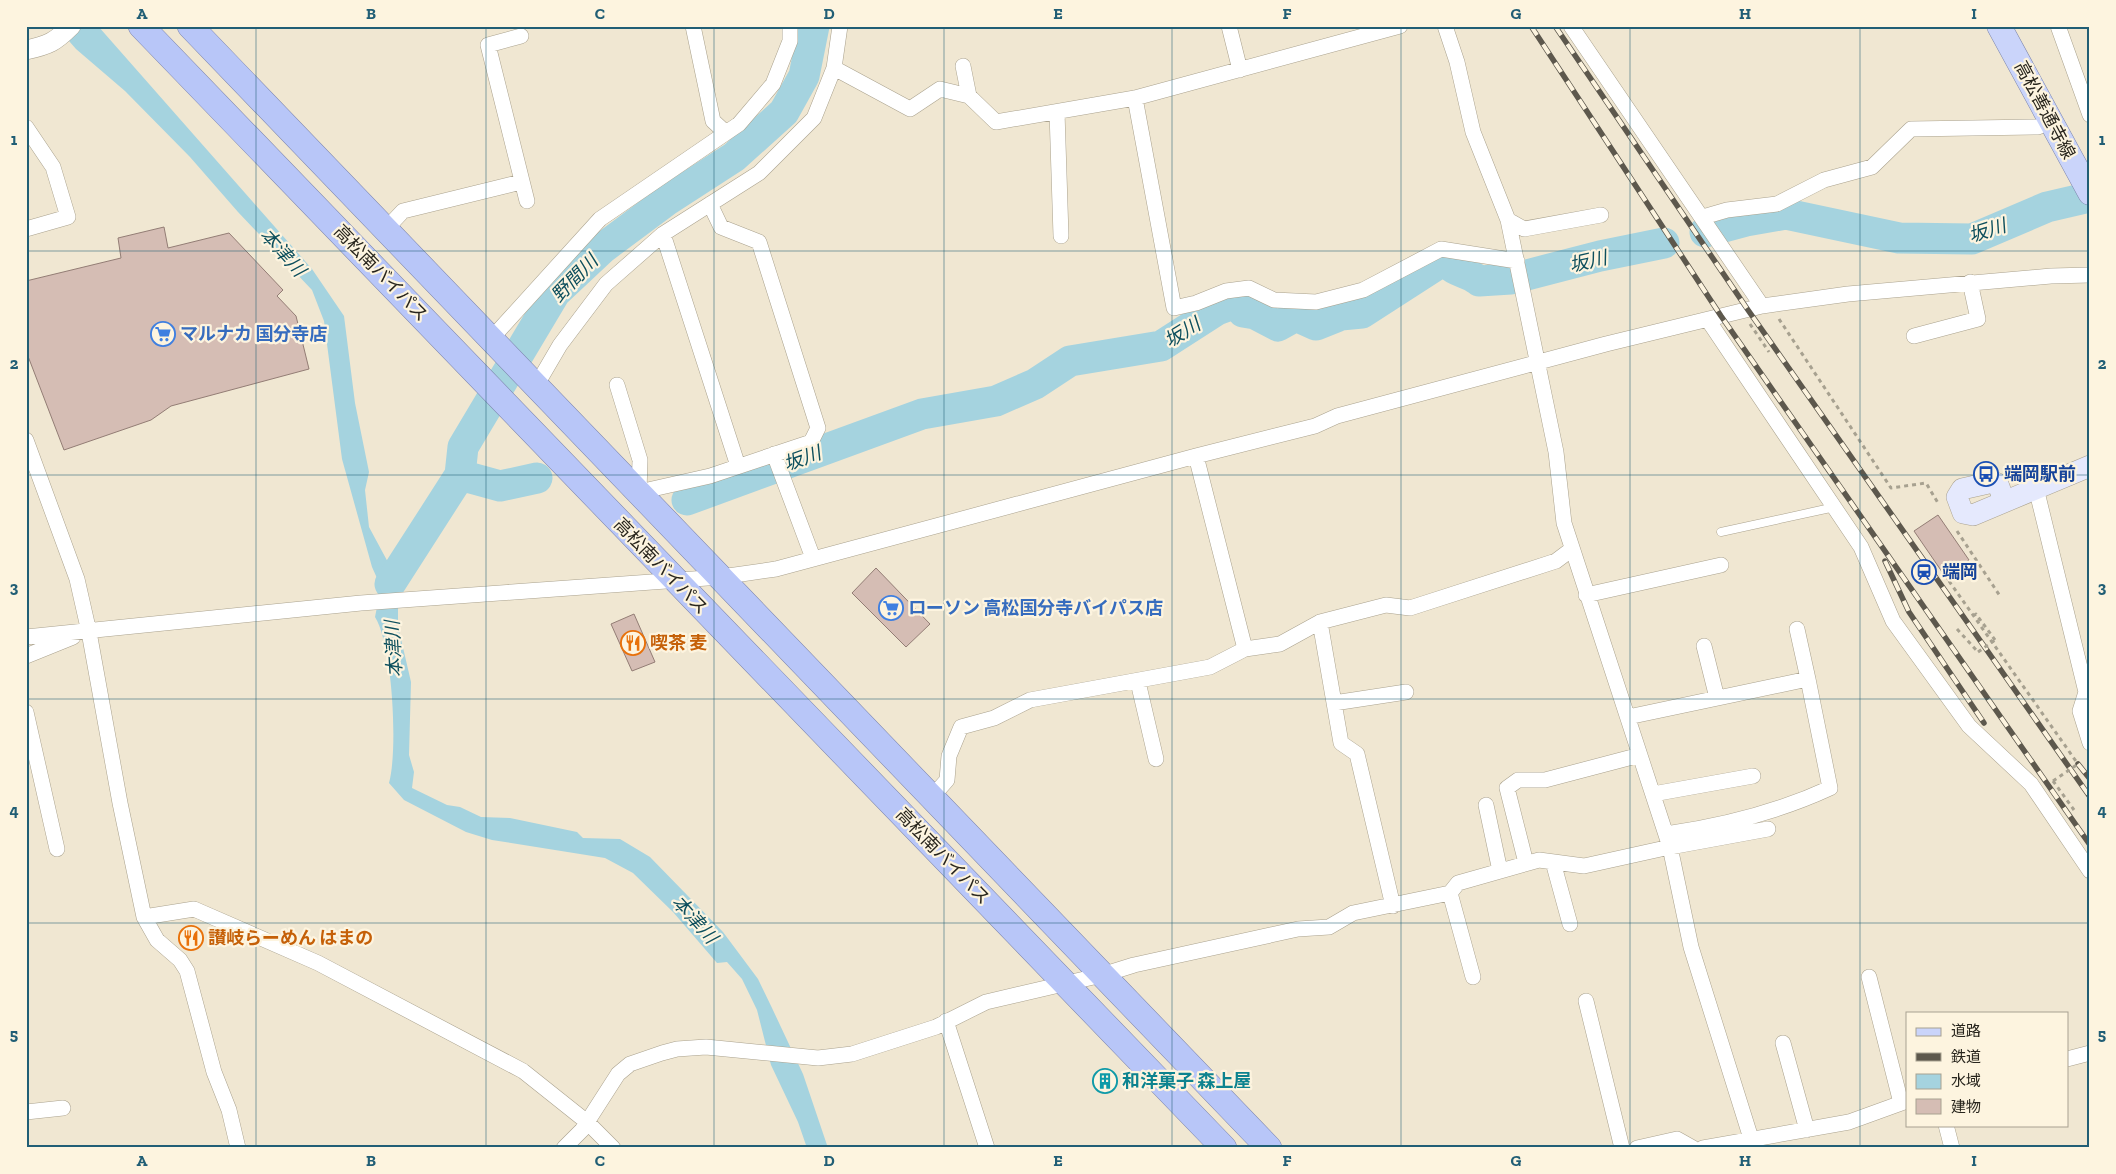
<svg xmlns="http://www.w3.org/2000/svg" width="2116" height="1174" viewBox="0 0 2116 1174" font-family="'Zilla Slab','Noto Sans JP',serif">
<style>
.water{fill:#a5d3df}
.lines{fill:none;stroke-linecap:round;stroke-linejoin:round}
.river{stroke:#a5d3df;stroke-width:31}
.building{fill:#d5bdb4;stroke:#937d75}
.service-casing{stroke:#aaa28e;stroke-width:9}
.minor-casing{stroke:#aaa28e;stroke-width:16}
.tertiary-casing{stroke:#aaa28e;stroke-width:20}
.secondary-casing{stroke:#aaa28e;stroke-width:22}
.primary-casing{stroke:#7b84ab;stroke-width:25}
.trunk-casing{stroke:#7b84ab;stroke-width:26}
.path{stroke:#a7a190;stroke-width:3;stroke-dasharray:4 4;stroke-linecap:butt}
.service{stroke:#fff;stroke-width:8}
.minor{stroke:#fff;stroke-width:15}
.tertiary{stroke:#fff;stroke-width:19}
.secondary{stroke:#e5e9fd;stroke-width:21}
.primary{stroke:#cad4fa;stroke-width:24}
.trunk{stroke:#b8c6f8;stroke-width:25}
.rail-casing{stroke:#5d584d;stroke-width:5.5}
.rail{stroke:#fdf4df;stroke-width:4;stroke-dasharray:11;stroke-linecap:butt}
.path-bridge{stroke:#a7a190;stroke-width:3;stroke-dasharray:4 4;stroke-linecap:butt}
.grid{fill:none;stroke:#215e75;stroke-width:1;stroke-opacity:0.55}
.labels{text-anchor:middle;stroke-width:4.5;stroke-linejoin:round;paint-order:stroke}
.street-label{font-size:18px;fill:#28251d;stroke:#fdf4df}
.shop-label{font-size:18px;font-weight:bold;fill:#366cbe;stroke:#fdf4df;text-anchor:start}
.transit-label{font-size:18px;font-weight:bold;fill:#164399;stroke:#fdf4df;text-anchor:start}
.food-label{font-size:18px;font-weight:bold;fill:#c56008;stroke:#fdf4df;text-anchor:start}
.culture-label{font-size:18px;font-weight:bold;fill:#0d838f;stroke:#fdf4df;text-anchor:start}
.water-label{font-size:19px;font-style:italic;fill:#0d4f5d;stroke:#fdf4df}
.neatline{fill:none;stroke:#215e75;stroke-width:2}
.grid-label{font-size:16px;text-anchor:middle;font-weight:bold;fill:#215e75}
</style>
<rect width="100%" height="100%" fill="#f0e7d2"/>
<!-- water -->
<path class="water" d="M56 26H98L312 269 344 316 355 403 369 472 365 490 369 527 390 566 402 572 398 592V626L411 682 409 755 414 772 412 788 447 805 460 807 481 817 510 818 577 832 583 838 620 839 650 857 723 932 758 979 772 1008 803 1074 828 1148H807L798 1122 771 1065 757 1010 742 979 727 962 717 963 673 912 633 873 605 858 492 840 466 832 404 800 389 783C398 751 393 646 375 617L381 587 372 567 342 459 324 321 312 290 238 212 190 157 125 91 76 49Z"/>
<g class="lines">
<!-- river -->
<path class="river" d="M1705 232 1746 221 1786 214 1899 238 1972 239 2047 207 2090 197
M460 475 500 486 537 478
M687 500 922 414 996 401 1035 384 1070 361 1161 346 1217 310 1236 303 1243 312 1255 314 1278 326 1296 316 1316 325 1341 315 1362 313 1438 264H1448C1457 273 1469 272 1479 281L1511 279 1600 256 1664 243
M390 584 460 475 463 447 555 293 603 248 666 201 734 157 784 112 804 76 814 26"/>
</g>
<!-- building -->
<path class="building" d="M164 227 168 248 229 233 283 290 277 296 296 316 309 369 171 406 151 420 64 450 26 351V281L121 258 118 238Z
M1938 515 1969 560 1960 566 1964 571 1949 582 1914 531Z
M876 568 930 624 906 647 852 593Z
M634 614 655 662 632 671 611 624Z"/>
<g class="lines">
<defs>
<path id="service" d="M1721 532 1835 507"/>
<path id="minor" d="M693 26 713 121 726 133
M840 26 834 68 910 109 940 89 969 96 996 122 1135 98 1400 26
M1229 26 1240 70
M1445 26 1457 62 1473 132 1508 220 1556 452 1564 523 1670 847 1691 947 1754 1148
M1571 26 1762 306
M2058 26 2090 115
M521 36 488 45 527 201
M963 66 969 96
M1135 98 1174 308 1196 303 1226 291 1249 288 1274 300 1316 302 1363 290 1441 249 1517 261
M1057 112 1061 236
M26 127 53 167 68 217 26 229
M1703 217 1727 210 1777 204 1824 180 1872 167 1911 129 2038 127 2051 121
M1508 220 1524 229 1601 215
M386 229 403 211 521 182
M663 234 738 466
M1708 320 1861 547 1893 621 1969 726 2031 784 2090 871
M1914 336 1978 319 1970 282
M491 339 600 219 739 124 773 84 790 41V26
M617 385 640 460 639 492 710 476 811 442 818 428 759 242 721 227 710 204
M536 386 560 345 606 284 663 234 759 173 814 118 834 68
M26 440 77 579 89 632 120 803 144 917 157 940 180 960 187 971 214 1072 229 1110 238 1148
M774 454 813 558
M1196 456 1245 649
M2036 488 2086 692 2080 711 2090 743
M1586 595 1721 565
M1320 622 1341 743 1357 754 1393 906
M1797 629 1808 679
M26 637 361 603 721 577 776 569 1196 456 1315 426 1337 416 1606 344 1762 306 1848 294 2051 276 2090 275
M1704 646 1717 698
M26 656 73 637
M1138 682 1156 759
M1334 703 1406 692
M26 712 57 849
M1628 717 1808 679 1830 788C1778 812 1722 826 1666 834
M1653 794 1753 776
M932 797 947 780 949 756 961 727 994 718 1030 700 1210 667 1245 649 1280 644 1320 622 1386 605 1410 608 1556 561 1572 549
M1486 805 1500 871
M1553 862 1570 924
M1526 863 1507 788 1518 780H1545L1640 755
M1450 893 1473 977
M144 917 194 909 318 963 523 1071 587 1122 613 1148
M1869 977 1901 1103
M1586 1001 1622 1148
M946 1021 987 1148
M1783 1043 1807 1130
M2067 1059 2090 1053
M26 1112 63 1108
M1946 1125 1952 1148
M564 1148 582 1130 618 1074 630 1064 662 1053 677 1049 706 1047 818 1058 852 1054 936 1027 986 1002 1102 975 1134 965 1298 929 1329 927 1353 913 1450 893 1458 883 1539 860 1584 866 1670 847 1768 829
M1637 1148 1677 1139 1693 1148
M1703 1148 1849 1122 1907 1101"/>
<path id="tertiary" d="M26 50C49 45 55 42 71 26"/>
<path id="secondary" d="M2004 501 1998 484 1993 482 1962 489 1957 497 1963 513 1973 515 2090 466"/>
<path id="primary" d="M1999 26 2090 193"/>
<path id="trunk" d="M141 26 1224 1148
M190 26 1269 1148"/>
</defs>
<!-- service casing -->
<use href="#service" class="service-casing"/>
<!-- minor casing -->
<use href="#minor" class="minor-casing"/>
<!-- tertiary casing -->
<use href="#tertiary" class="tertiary-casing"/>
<!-- secondary casing -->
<use href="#secondary" class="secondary-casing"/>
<!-- primary casing -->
<use href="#primary" class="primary-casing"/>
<!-- trunk casing -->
<use href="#trunk" class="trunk-casing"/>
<!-- path -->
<path class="path" d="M1779 319 1891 488 1926 483 1938 503
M1750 324 1769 352
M1957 531 2000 596
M1949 581 2078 764
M1973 616 1976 614 1995 640
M1957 629 1978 652
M2053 781 2074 810"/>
<!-- service -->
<use href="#service" class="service"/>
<!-- minor -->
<use href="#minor" class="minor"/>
<!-- tertiary -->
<use href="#tertiary" class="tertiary"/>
<!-- secondary -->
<use href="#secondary" class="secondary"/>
<!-- primary -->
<use href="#primary" class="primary"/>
<!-- trunk -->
<use href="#trunk" class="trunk"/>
<defs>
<path id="rail" d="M1531 26 1721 316 2090 845
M1555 26 1748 310 2090 797
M1885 561 1909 612 1984 723
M2078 764 2090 779"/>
</defs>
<!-- rail casing -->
<use href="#rail" class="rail-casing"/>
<!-- rail -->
<use href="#rail" class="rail"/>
<!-- path-bridge -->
<path class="path-bridge" d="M1978 652 1995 640
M2053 781 2078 764"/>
</g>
<!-- grid -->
<path class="grid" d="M256 26V1148M486 26V1148M714 26V1148M944 26V1148M1172 26V1148M1401 26V1148M1630 26V1148M1860 26V1148M26 251H2090M26 475H2090M26 699H2090M26 923H2090"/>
<!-- icons -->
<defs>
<symbol id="supermarket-ring" viewBox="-11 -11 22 22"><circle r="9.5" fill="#fdf4df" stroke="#3f7fe0" stroke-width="1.5"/><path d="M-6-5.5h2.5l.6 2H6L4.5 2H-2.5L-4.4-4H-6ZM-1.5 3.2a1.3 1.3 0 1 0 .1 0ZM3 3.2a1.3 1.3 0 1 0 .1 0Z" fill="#3f7fe0"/></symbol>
<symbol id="bus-ring" viewBox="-11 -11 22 22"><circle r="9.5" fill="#fdf4df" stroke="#1a4fb4" stroke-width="1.5"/><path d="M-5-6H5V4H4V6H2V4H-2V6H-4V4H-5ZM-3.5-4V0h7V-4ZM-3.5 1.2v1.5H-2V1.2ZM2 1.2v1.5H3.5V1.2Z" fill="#1a4fb4"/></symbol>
<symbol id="station-ring" viewBox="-11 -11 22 22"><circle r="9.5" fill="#fdf4df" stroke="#1a4fb4" stroke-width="1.5"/><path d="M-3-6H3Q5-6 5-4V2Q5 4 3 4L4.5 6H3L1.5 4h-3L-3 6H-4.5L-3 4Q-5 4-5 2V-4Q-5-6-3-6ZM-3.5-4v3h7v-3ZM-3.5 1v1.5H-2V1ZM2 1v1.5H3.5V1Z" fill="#1a4fb4"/></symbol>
<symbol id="restaurant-ring" viewBox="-11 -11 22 22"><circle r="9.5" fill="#fdf4df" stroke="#e8710a" stroke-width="1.5"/><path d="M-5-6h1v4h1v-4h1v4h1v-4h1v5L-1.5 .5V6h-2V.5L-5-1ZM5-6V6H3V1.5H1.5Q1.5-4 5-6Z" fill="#e8710a"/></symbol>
<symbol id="building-ring" viewBox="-11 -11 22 22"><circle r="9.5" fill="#fdf4df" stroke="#0f9aa8" stroke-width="1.5"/><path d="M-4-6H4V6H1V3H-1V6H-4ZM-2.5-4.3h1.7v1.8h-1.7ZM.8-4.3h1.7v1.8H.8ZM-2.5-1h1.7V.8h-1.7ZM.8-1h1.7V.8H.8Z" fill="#0f9aa8"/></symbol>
</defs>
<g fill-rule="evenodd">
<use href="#supermarket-ring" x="149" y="320" width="28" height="28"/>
<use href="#bus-ring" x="1972" y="460" width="28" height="28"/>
<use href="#station-ring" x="1910" y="558" width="28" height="28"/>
<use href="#supermarket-ring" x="877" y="594" width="28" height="28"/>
<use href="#restaurant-ring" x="619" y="629" width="28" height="28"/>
<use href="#restaurant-ring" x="177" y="924" width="28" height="28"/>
<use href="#building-ring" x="1091" y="1067" width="28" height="28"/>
</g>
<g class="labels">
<!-- street labels -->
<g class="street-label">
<text transform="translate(2045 110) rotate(62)" y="6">高松善通寺線</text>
<text transform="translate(381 273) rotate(46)" y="6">高松南バイパス</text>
<text transform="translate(661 566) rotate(46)" y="6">高松南バイパス</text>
<text transform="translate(943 856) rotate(46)" y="6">高松南バイパス</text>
</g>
<!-- shop labels -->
<g class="shop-label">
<text x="180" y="340">マルナカ 国分寺店</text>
<text x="908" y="614">ローソン 高松国分寺バイパス店</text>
</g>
<!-- transit labels -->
<g class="transit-label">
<text x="2004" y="480">端岡駅前</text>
<text x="1942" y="578">端岡</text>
</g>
<!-- food labels -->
<g class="food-label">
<text x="650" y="649">喫茶 麦</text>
<text x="208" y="944">讃岐らーめん はまの</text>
</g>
<!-- culture labels -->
<g class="culture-label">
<text x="1122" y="1087">和洋菓子 森上屋</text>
</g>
<!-- water labels -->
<g class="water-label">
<text transform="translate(1987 230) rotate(-18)" y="7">坂川</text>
<text transform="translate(283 252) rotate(48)" y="7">本津川</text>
<text transform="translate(1588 261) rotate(-13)" y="7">坂川</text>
<text transform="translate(574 278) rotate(-46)" y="7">野間川</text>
<text transform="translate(1182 332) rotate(-32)" y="7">坂川</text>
<text transform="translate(802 458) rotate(-20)" y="7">坂川</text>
<text transform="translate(393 649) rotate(-93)" y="7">本津川</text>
<text transform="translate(695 919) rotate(48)" y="7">本津川</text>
</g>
</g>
<!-- border -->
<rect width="2116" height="1174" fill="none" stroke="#fdf4df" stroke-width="55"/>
<!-- legend -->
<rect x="1906" y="1012" width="162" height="115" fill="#fdf4df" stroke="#a8a191"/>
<rect x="1916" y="1028" width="25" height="8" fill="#cad4fa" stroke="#a8a191"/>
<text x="1951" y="1036" font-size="15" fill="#28251d">道路</text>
<rect x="1916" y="1053" width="25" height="8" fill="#5d584d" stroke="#a8a191"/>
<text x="1951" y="1062" font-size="15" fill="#28251d">鉄道</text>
<rect x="1916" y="1074" width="25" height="15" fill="#a5d3df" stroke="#a8a191"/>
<text x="1951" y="1086" font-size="15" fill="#28251d">水域</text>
<rect x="1916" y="1099" width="25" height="15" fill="#d5bdb4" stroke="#a8a191"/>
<text x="1951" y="1112" font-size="15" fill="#28251d">建物</text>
<rect x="28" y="28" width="2060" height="1118" class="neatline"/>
<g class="grid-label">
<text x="142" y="19">A</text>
<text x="371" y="19">B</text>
<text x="600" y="19">C</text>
<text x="829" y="19">D</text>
<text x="1058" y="19">E</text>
<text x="1287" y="19">F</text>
<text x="1516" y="19">G</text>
<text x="1745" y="19">H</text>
<text x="1974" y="19">I</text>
<text x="14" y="145">1</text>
<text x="2102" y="145">1</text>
<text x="14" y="369">2</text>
<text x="2102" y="369">2</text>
<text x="14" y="593">3</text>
<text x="2102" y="593">3</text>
<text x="14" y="816">4</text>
<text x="2102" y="816">4</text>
<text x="14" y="1040">5</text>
<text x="2102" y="1040">5</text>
<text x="142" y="1166">A</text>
<text x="371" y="1166">B</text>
<text x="600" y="1166">C</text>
<text x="829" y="1166">D</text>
<text x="1058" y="1166">E</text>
<text x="1287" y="1166">F</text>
<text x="1516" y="1166">G</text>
<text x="1745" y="1166">H</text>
<text x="1974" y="1166">I</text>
</g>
</svg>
